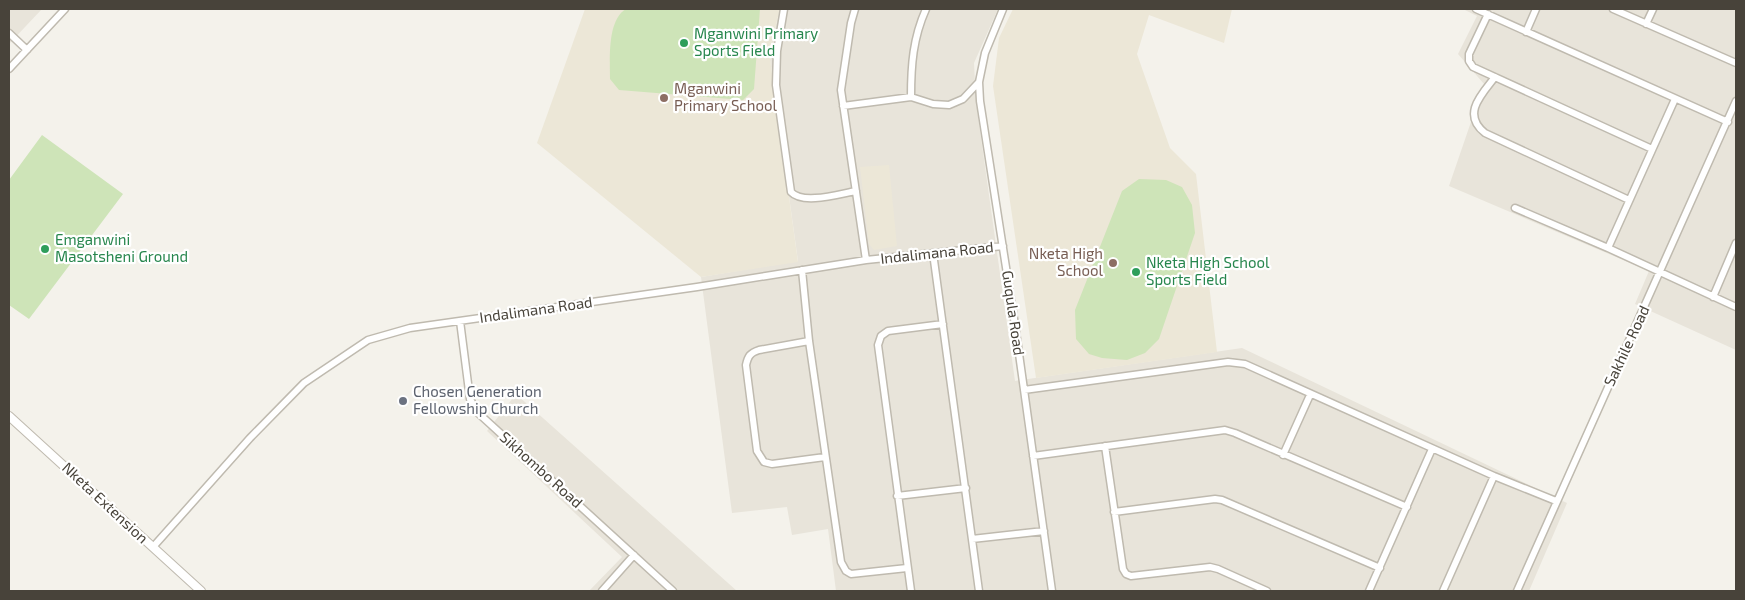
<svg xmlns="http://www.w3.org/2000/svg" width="1745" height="600" viewBox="0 0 1745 600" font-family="'Exo 2',sans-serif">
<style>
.residential{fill:#e8e4da}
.education{fill:#ece7d7}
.green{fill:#cee4b8}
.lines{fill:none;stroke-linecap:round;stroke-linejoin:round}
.minor-casing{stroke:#bfbaaf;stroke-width:9}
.tertiary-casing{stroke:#bfbaaf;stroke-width:10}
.minor{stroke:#fff;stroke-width:6}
.tertiary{stroke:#fff;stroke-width:8}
.leisure-dot{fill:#2e9e5b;stroke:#fff;stroke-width:2}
.education-dot{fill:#8d6e63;stroke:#fff;stroke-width:2}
.worship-dot{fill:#6b7280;stroke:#fff;stroke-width:2}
.labels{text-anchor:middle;stroke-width:4.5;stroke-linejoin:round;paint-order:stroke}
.leisure-label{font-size:15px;fill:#27864d;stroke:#fff;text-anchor:start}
.education-label{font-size:15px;fill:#785e54;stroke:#fff;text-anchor:start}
.street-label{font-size:15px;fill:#48433a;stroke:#fff}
.worship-label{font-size:15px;fill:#5b616d;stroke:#fff;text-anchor:start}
</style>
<rect width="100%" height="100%" fill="#f4f2eb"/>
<!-- residential -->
<path class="residential" d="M9 9H42L9 44Z
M780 9H998L974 63 976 102 1015 381 1242 348 1567 503 1529 591H836L828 529 792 535 787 507 732 513 701 277 798 261 769 52Z
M1463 9H1736V350L1635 304 1649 271 1449 186 1484 84 1458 54 1477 16Z
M516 394 737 591H589L622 557 487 431Z"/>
<!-- education -->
<path class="education" d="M585 9H780L769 52 798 262 701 277 537 143Z
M1013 9H1232L1224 43 1149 15 1137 54 1170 148 1196 174 1217 352 1036 378 993 86 999 38Z
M889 165 897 246 874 250 869 244 860 167Z"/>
<!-- green -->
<path class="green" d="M626 9H760L754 89 743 100 619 90 610 79C610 59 607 20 626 9Z
M42 135 123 194 29 319 9 305V180Z
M1139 179 1166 180 1182 187 1192 205 1195 233 1159 339 1145 353 1127 360 1102 358 1089 354 1076 339 1075 310 1122 191Z"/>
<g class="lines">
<defs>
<path id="minor" d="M784 9 777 51 776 85 791 192C803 205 839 194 856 191
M855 9 851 23 841 90 866 260
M1003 9 985 53 979 82 980 101 1015 325 1052 591
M1476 9 1728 122
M1613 9 1736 63
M1488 14 1469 54V61L1473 67 1652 149
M1646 24 1653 9
M1526 32 1536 9
M9 33 27 50
M9 69 65 9
M1495 77C1482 94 1461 114 1485 133L1629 200
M911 97C911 65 913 38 926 9
M843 106 911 97 933 104 949 105 963 99 979 82
M1515 208 1608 248 1736 307
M1608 248 1675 99
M933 253 979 591
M802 270 809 341 841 562 846 571 851 574 907 568
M1713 297 1736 243
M460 321 470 399 477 412 673 591
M809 341 759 350C750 353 748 356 746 365L757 451 764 462 772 464 825 457
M1024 390 1228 362 1245 364 1494 476 1556 501
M1105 446 1123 569 1126 574 1131 576 1210 567 1218 569 1267 591
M1283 455 1310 395
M1033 456 1225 430 1235 433 1407 507
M897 496 966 488
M1114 512 1215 499 1222 500 1380 568
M972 539 1044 531
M153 547 250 438 304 383 368 340 410 328 697 287 866 260 1003 246
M602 591 634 555
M911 591 878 345 881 336 888 331 943 324
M1369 591 1432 449
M1443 591 1494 476
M1517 591 1736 101"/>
<path id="tertiary" d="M9 416 201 591"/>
</defs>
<!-- minor casing -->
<use href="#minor" class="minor-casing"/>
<!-- tertiary casing -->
<use href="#tertiary" class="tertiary-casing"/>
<!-- minor -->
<use href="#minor" class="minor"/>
<!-- tertiary -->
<use href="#tertiary" class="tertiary"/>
</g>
<!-- markers -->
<g class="leisure-dot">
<circle cx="684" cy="43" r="5"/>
<circle cx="45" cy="249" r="5"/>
<circle cx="1136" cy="272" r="5"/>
</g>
<g class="education-dot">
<circle cx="664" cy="98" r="5"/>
<circle cx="1113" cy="263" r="5"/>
</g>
<circle class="worship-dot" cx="403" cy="401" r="5"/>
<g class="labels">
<!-- leisure labels -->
<g class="leisure-label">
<text x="694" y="39">Mganwini Primary<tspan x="694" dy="17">Sports Field</tspan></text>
<text x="55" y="245">Emganwini<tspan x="55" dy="17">Masotsheni Ground</tspan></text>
<text x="1146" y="268">Nketa High School<tspan x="1146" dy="17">Sports Field</tspan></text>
</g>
<!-- education labels -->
<g class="education-label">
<text x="674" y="94">Mganwini<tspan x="674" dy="17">Primary School</tspan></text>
<text x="1103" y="259" text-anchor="end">Nketa High<tspan x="1103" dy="17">School</tspan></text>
</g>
<!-- street labels -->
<g class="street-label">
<text transform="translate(937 253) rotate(-6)" y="5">Indalimana Road</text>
<text transform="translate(536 310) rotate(-8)" y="5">Indalimana Road</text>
<text transform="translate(1013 313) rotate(82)" y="5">Guqula Road</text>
<text transform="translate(1627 346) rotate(-65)" y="5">Sakhile Road</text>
<text transform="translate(541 470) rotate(42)" y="5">Sikhombo Road</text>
<text transform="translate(105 503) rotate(43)" y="5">Nketa Extension</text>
</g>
<!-- worship labels -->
<g class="worship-label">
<text x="413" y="397">Chosen Generation<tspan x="413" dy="17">Fellowship Church</tspan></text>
</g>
</g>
<!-- border -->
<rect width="1745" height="600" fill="none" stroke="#48433a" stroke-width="20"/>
</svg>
